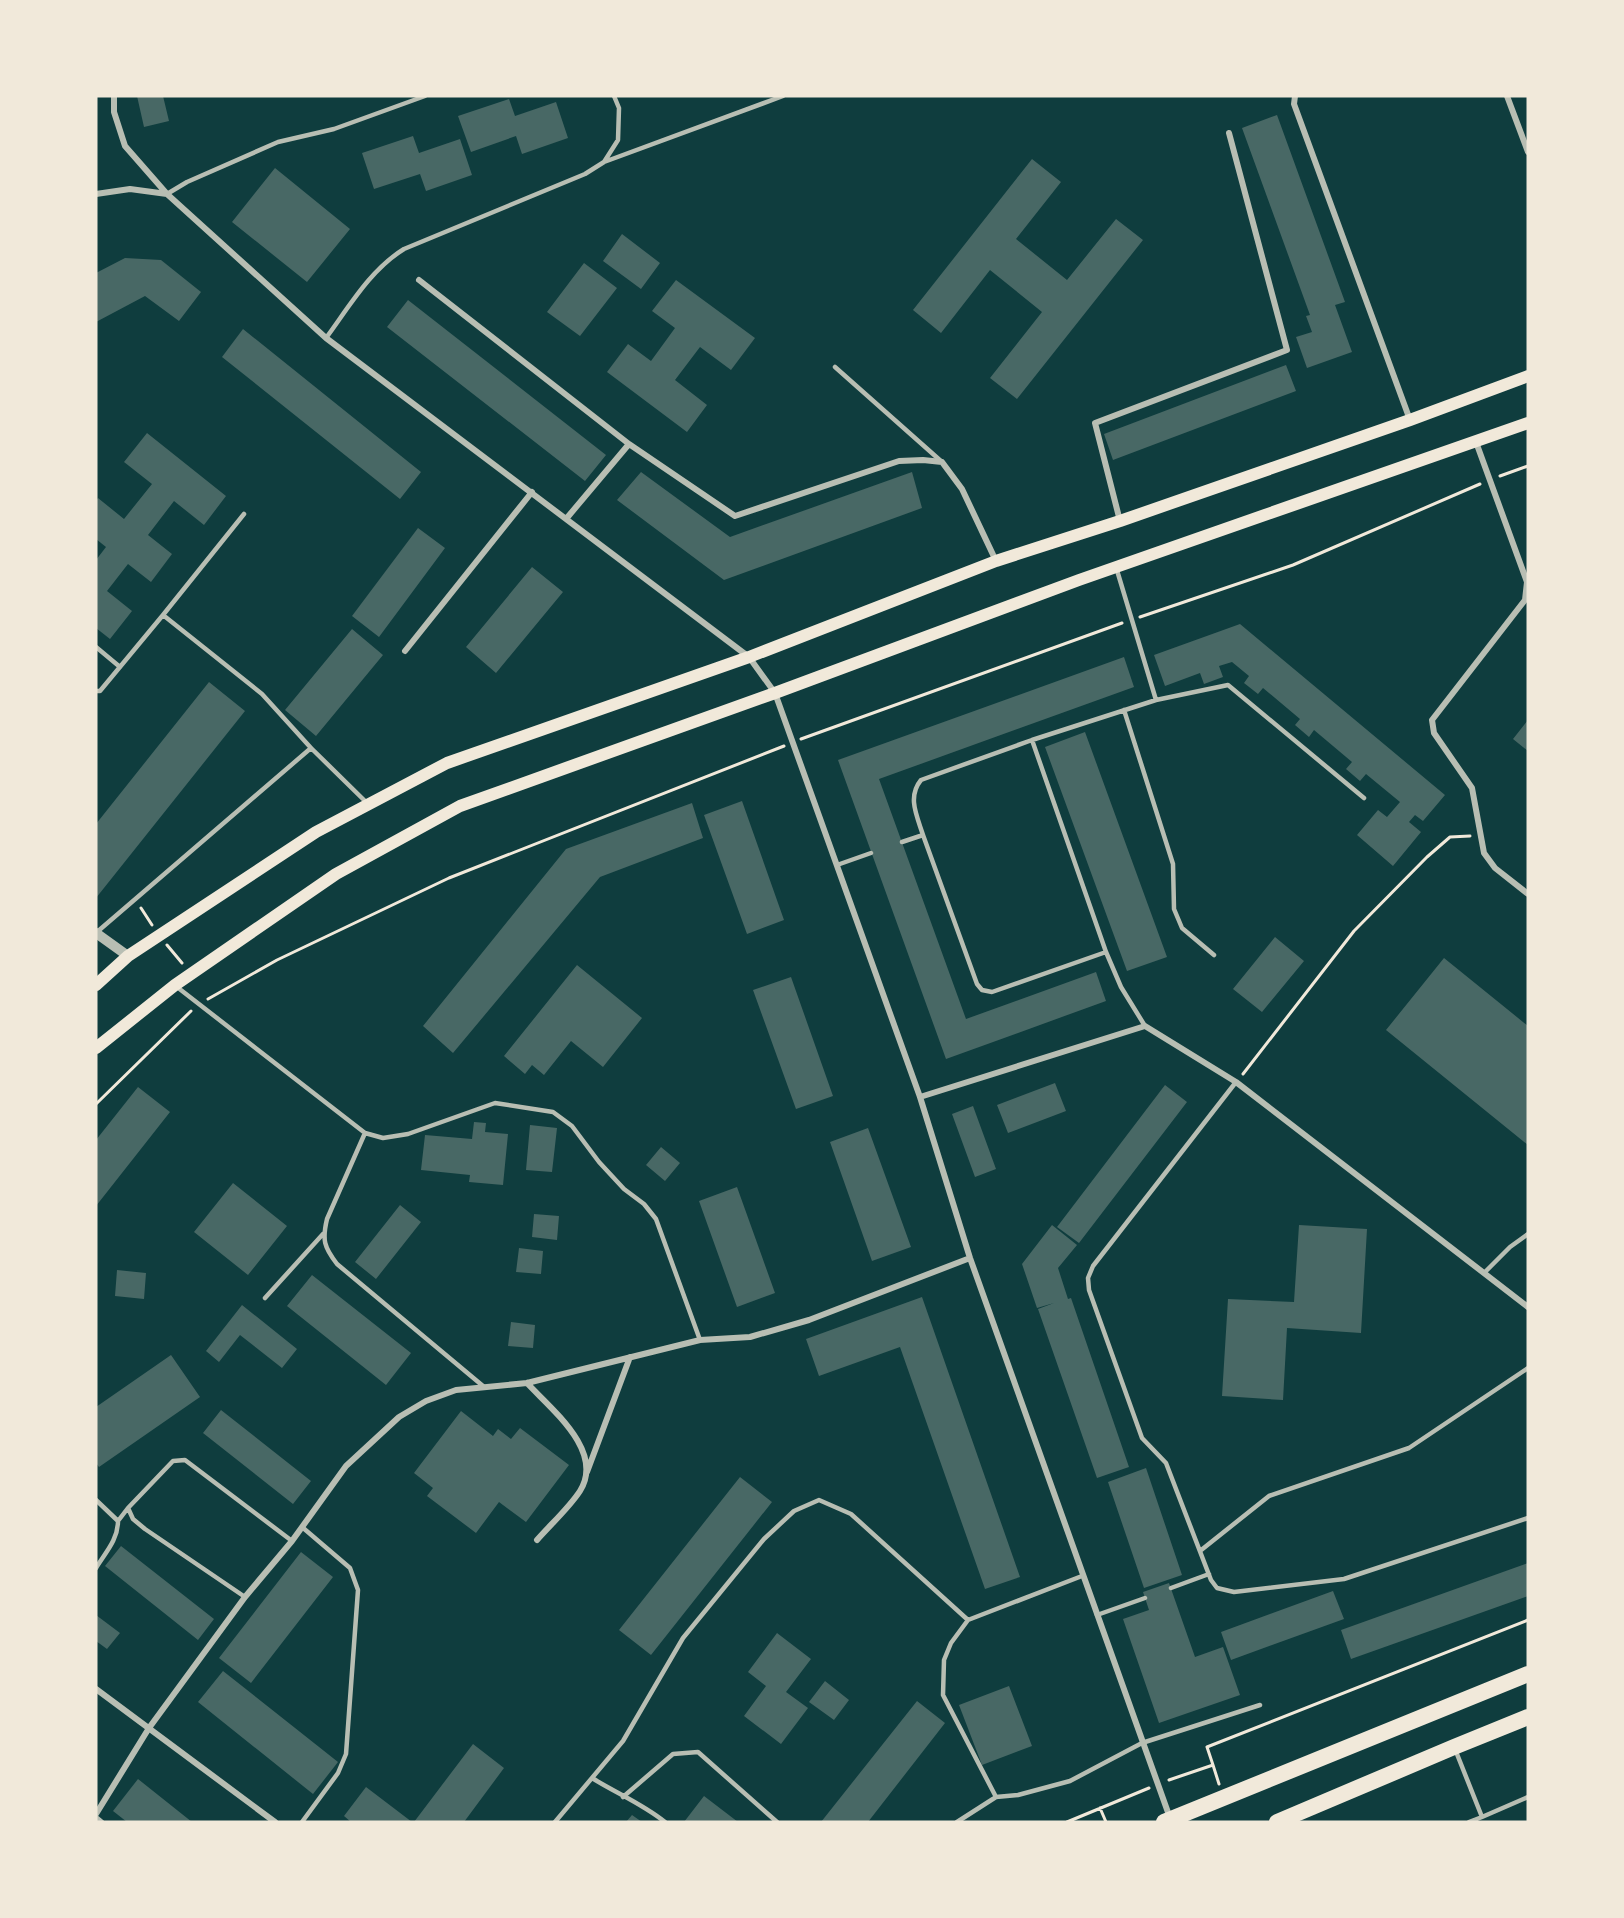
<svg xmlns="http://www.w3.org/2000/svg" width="1624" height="1918" viewBox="0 0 1624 1918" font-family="'PT Sans Narrow',sans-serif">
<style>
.building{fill:#486865}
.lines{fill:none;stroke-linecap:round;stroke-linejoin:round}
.path{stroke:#f1e9da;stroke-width:3}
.service{stroke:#b8beb3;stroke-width:4.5}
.minor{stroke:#b8beb3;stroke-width:6}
.tertiary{stroke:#b8beb3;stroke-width:10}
.secondary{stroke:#f1e9da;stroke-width:12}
.trunk{stroke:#f1e9da;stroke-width:16}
</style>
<rect width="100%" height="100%" fill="#0f3d3e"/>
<!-- building -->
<path class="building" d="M137 96H163L169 121 144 127Z
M509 99 515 116 556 102 568 138 522 154 516 136 471 152 458 116Z
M1277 115 1345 302 1335 305 1352 352 1307 368 1296 337 1312 332 1306 316 1310 315 1242 128Z
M413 136 419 153 460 139 472 175 426 191 420 174 374 189 362 153Z
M1032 159 1061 182 1016 239 1067 280 1116 219 1143 240 1017 399 990 378 1042 312 990 270 941 333 913 310Z
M275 168 350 229 307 282 232 222Z
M622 234 660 263 641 289 603 261Z
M125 258 161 260 201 292 179 321 145 296 96 322V273Z
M584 263 617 288 580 336 547 312Z
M676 280 755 338 731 370 700 347 675 380 707 405 687 432 607 372 628 344 651 361 675 328 652 311Z
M408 300 606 455 585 481 387 327Z
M243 329 421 472 400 499 222 357Z
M1286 365 1296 391 1113 460 1104 434Z
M147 433 226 496 204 525 174 501 148 535 172 554 151 582 128 564 107 591 132 611 110 639 96 628V560L106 547 96 539V501L98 498 124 519 152 484 124 462Z
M641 472 730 537 912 472 922 508 724 580 617 500Z
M418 528 445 548 379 637 352 616Z
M532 567 563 592 496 673 466 647Z
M1240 624 1445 795 1423 821 1415 815 1409 822 1421 832 1393 866 1357 835 1378 810 1387 817 1400 802 1366 774 1360 781 1346 769 1352 762 1314 730 1309 737 1295 725 1300 719 1263 688 1258 694 1244 683 1249 676 1232 662 1219 666 1223 677 1204 684 1200 673 1165 686 1154 655Z
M352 629 383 655 316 736 285 710Z
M1124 657 1134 687 879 779 966 1019 1096 972 1106 1001 946 1059 838 760Z
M209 682 245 711 96 898V824Z
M1528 720V751L1513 739Z
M1085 732 1167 957 1127 971 1045 747Z
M742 801 784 920 747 934 704 815Z
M692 803 703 838 600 877 453 1053 423 1026 566 849Z
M1275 937 1304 961 1262 1012 1233 989Z
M1444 958 1528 1026V1145L1386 1030Z
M577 965 642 1018 603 1067 571 1041 544 1075 532 1065 525 1074 504 1056Z
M791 977 833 1096 796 1109 753 990Z
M1055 1083 1066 1111 1008 1133 997 1105Z
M1165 1085 1187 1102 1079 1243 1057 1227Z
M138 1087 170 1112 96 1206V1140Z
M973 1106 996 1169 975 1177 952 1114Z
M474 1122 486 1123 485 1132 508 1134 503 1185 469 1182 470 1175 421 1170 425 1135 472 1139Z
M530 1125 557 1128 552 1172 526 1170Z
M868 1128 911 1247 872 1261 830 1142Z
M661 1147 680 1163 665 1181 646 1165Z
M233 1183 287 1226 248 1275 194 1232Z
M737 1187 775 1293 737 1307 699 1201Z
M400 1205 421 1222 376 1279 355 1262Z
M534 1214 559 1216 557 1240 532 1237Z
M1052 1225 1077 1245 1058 1268 1068 1299 1071 1298 1129 1467 1097 1478 1038 1309 1054 1303 1037 1308 1022 1264Z
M1299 1225 1367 1229 1361 1333 1287 1328 1283 1400 1222 1396 1228 1299 1294 1302Z
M519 1248 543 1251 541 1274 516 1272Z
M117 1270 146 1273 144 1299 115 1296Z
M312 1275 411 1353 386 1385 287 1306Z
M922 1297 1020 1577 985 1589 900 1347 819 1376 806 1339Z
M242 1305 297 1349 282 1368 240 1335 219 1362 206 1351Z
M511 1322 535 1325 533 1348 508 1346Z
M171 1355 200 1397 99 1467 96 1463V1407Z
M221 1410 311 1481 293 1504 203 1433Z
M461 1411 493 1436 498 1429 511 1439 520 1428 569 1465 526 1522 499 1502 476 1533 427 1496 433 1488 414 1473Z
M1146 1468 1182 1575 1144 1588 1108 1482Z
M740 1477 772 1502 651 1655 619 1630Z
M121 1546 214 1619 198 1640 105 1566Z
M301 1552 333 1577 251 1683 219 1658Z
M1528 1563V1596L1351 1659 1341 1630Z
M1169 1583 1195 1657 1223 1647 1240 1695 1159 1723 1123 1619 1149 1610 1143 1592Z
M1333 1591 1344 1619 1231 1660 1221 1632Z
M96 1615 120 1633 107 1649 96 1641Z
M777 1633 811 1659 786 1692 808 1708 781 1744 744 1716 766 1686 748 1672Z
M223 1671 338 1762 313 1794 198 1702Z
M825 1681 849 1700 834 1720 809 1702Z
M1009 1686 1032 1746 982 1765 959 1705Z
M917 1701 945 1723 868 1822H821Z
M473 1744 504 1768 464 1822H414Z
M138 1779 192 1822H127L113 1811Z
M366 1787 412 1822H351L344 1816Z
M704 1796 738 1822H684Z
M632 1815 642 1822H626Z"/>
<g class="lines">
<!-- path -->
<path class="path" d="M1500 476 1528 466
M1140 617 1293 565 1480 484
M801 739 1122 623
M141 908 152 925
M167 945 182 963
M208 999 277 960 449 878 784 746
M1243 1074 1354 931 1427 857 1450 837 1470 836
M96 1104 191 1011
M1213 1765 1219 1784
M1169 1780 1213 1765 1207 1747 1528 1620
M1100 1808 1106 1822
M1067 1822 1149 1788"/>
<!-- service -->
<path class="service" d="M604 162 618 140 619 108 614 96
M167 194 187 182 278 142 334 129 425 96
M326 338C349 307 370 270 404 249L585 174 604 162 783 96
M835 367 942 462
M1116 567 1156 700
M163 615 244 514
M96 647 120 667
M96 691H100L163 615 262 694 311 748 366 802
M1124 710 1173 864 1174 909 1182 928 1214 955
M1032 740 1106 952 1121 987 1145 1026
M923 835 977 984 982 990 992 992 1106 952
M902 842 923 835C917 816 907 797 921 780L1032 740 1156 700 1228 685 1364 798
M837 865 871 853
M97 932 311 748
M177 987 365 1133 383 1138 408 1134 495 1103 553 1112 572 1126 599 1162 624 1189 644 1204 656 1219 700 1340
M1236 1082 1093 1266 1088 1278 1089 1290 1142 1438 1166 1463 1211 1580 1217 1588 1234 1592 1344 1579 1528 1518
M365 1133 327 1219C322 1240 324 1247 337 1264L483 1386
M1484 1273 1510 1247 1528 1234
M265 1298 323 1234
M96 1500 118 1521C118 1540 105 1553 96 1568
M118 1521 128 1508
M1200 1551 1269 1496 1409 1448 1528 1368
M1082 1576 968 1620 951 1643 944 1660 943 1695 996 1797 1018 1795 1070 1781 1142 1743 1260 1705
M1171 1588 1209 1574
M245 1597 145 1529 133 1519 128 1508 173 1461 185 1460 292 1541
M1097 1615 1145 1598
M1455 1749 1482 1817 1528 1797
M592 1778C616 1793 643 1804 665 1822
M623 1797 673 1754 698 1752 777 1822
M96 1817 102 1822
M302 1822 338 1773 346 1754 358 1590 350 1568 302 1527
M555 1822 623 1741 683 1638 764 1539 794 1511 819 1500 851 1514 968 1620
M957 1822 996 1797
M1469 1822 1482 1817"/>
<!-- minor -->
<path class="minor" d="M114 96V112L125 146 167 194 326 338 749 657 775 693 920 1097 970 1258 1170 1818
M1295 96 1294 104 1410 420
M1507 96 1528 152
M96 194 130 189 167 194
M419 280 629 444 566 519
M1476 442 1527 582 1525 600 1432 720 1434 733 1472 788 1484 853 1495 868 1528 894
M629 444 735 516 899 461 923 460 942 462 962 489 996 561
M1120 521 1095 423 1287 350 1229 133
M405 651 532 492
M920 1097 1145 1026 1236 1082 1528 1307
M527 1383C551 1409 605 1451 580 1491 569 1508 550 1525 537 1540
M587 1472 630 1357
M96 1689 275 1822
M96 1814 149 1728 245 1597 292 1541 346 1466 399 1417 426 1401 456 1390 527 1383 700 1340 750 1337 809 1320 970 1258"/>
<!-- tertiary -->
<path class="tertiary" d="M96 933 128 956"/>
<!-- secondary -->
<path class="secondary" d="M96 985 128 956 316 832 447 763 749 657 996 561 1120 521 1410 420 1528 376
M96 1048 175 985 336 874 460 806 775 693 1079 580 1528 423"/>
<!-- trunk -->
<path class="trunk" d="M1164 1822 1528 1674
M1277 1822 1454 1747 1528 1717"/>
</g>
<!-- border -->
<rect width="1624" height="1918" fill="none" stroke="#f1e9da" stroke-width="195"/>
</svg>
